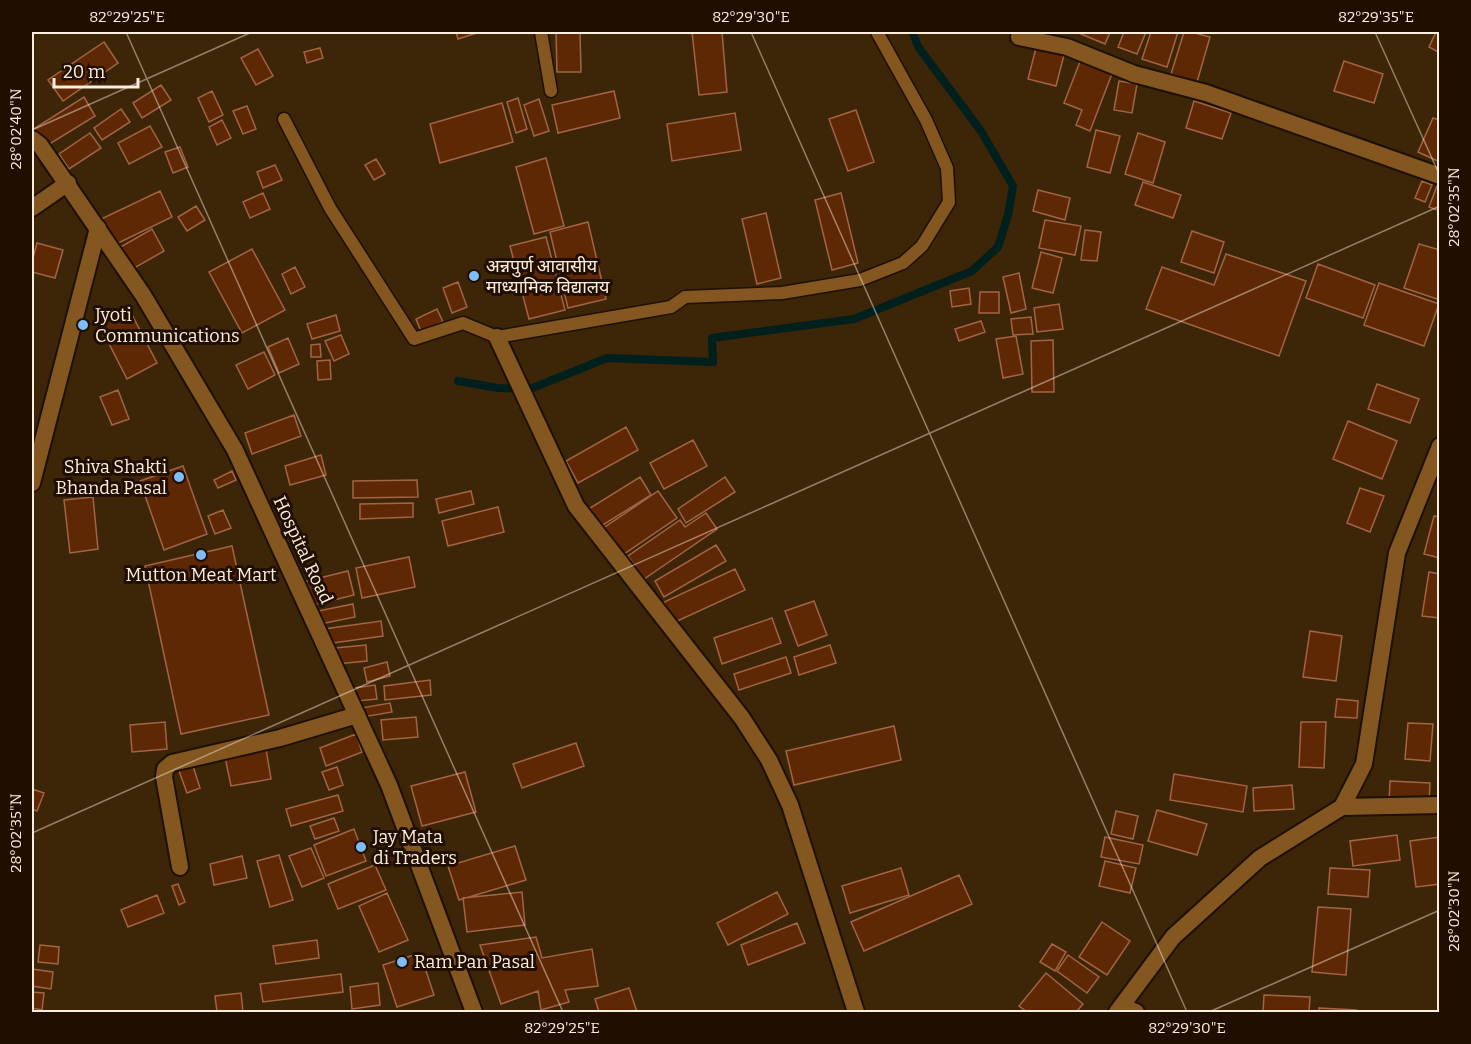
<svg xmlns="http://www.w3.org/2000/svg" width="1471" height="1044" viewBox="0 0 1471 1044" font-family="Bitter,'Noto Sans Devanagari',serif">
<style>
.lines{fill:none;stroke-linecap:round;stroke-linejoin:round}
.stream{stroke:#00201e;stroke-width:8}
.building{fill:#5f2804;stroke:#a16545;stroke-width:1.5}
.service-casing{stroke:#1e1002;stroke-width:15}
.minor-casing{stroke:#1e1002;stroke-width:20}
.tertiary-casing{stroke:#1e1002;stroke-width:20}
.service{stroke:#845720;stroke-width:12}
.minor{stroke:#845720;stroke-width:16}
.tertiary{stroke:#845720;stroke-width:16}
.ticks{fill:none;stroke:#feeede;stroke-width:1.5;stroke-opacity:0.45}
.poi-dot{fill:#7ebdf9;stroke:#200f00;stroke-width:2}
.labels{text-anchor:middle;stroke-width:6;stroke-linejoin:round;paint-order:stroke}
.poi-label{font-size:18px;fill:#feeede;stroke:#200f00;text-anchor:start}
.street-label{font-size:18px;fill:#feeede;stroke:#200f00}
.neatline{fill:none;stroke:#feeede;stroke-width:2}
.ticks-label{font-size:15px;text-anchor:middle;fill:#feeede}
</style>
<rect width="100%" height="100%" fill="#3d2508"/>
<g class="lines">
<!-- stream -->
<path class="stream" d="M458 381 498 388 530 389 607 358 713 362 712 338 854 319 972 271 998 247 1008 215 1013 186 981 131 919 48 912 32"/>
</g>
<!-- building -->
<path class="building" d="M456 32H480L458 39Z
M556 32H580L581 72H557Z
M692 32H722L727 92 699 95Z
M1082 32H1110L1105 44 1081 34Z
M1124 32H1146L1137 54 1118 47Z
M1151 32H1178L1167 67 1142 59Z
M1184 32H1191L1210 37 1197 82 1171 74Z
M1436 32H1440V53L1429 47Z
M104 42 118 63 63 101 48 80Z
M320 48 323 58 307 63 304 52Z
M1036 48 1064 55 1056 86 1028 79Z
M258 49 273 76 256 85 241 58Z
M1081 59 1113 71 1090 131 1076 125 1082 110 1064 103Z
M1344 61 1383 74 1374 103 1334 91Z
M1119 81 1137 84 1132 113 1114 110Z
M161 85 171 100 142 118 133 103Z
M212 91 223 115 209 122 198 98Z
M614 91 620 118 558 133 552 105Z
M84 97 95 116 43 148 32 130Z
M518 98 527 129 516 133 507 102Z
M539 99 549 131 534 136 524 105Z
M1194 101 1231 113 1222 139 1186 128Z
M502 103 513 142 440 163 430 124Z
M247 106 256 129 243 134 233 111Z
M121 109 130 122 102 140 94 128Z
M856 110 874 162 848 171 829 119Z
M735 113 741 150 672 161 667 124Z
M1433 118 1440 120V162L1418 152Z
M222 120 231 138 217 145 209 127Z
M150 126 162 147 129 164 118 143Z
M1096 130 1120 136 1110 173 1087 167Z
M90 133 101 148 69 169 59 154Z
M1138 133 1165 142 1153 183 1125 174Z
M180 147 188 167 173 173 165 152Z
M546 158 564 226 534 234 516 167Z
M376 159 385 174 374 180 365 165Z
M275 165 282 180 263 188 257 172Z
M1440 178V211L1429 207Z
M1422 181 1432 185 1425 202 1415 198Z
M1143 182 1181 195 1173 218 1135 205Z
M1038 190 1070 198 1065 220 1033 211Z
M160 191 172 217 112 246 99 220Z
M263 193 270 209 250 218 243 202Z
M841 193 858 263 832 270 815 200Z
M196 206 205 220 187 231 178 217Z
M766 213 781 278 757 284 742 219Z
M1045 220 1081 226 1075 255 1039 248Z
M588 222 606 299 568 308 550 232Z
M152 229 164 251 129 271 117 249Z
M1085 230 1101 232 1097 261 1081 260Z
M1192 231 1224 242 1214 273 1181 262Z
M546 237 565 310 529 319 510 246Z
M37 243 63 250 55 278 32 272V262Z
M1419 244 1440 250V300L1404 288Z
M252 249 285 310 242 333 209 272Z
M1041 252 1062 258 1053 293 1032 288Z
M1226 254 1306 281 1279 356 1146 309 1162 267 1214 285Z
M1318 264 1375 285 1363 318 1306 298Z
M295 267 305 287 291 294 282 274Z
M1019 273 1026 309 1011 313 1003 277Z
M458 282 467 307 452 313 443 288Z
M1379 283 1439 304 1424 346 1364 325Z
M969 288 971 304 952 307 950 291Z
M980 292H999V313H979Z
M1059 304 1063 329 1037 332 1034 308Z
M128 307 157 363 127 379 98 322Z
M437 309 443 322 421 331 416 319Z
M336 315 340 331 312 339 307 324Z
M1031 317 1033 334 1013 335 1011 319Z
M981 321 985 332 959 341 955 329Z
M341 335 349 354 334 361 325 341Z
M1016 336 1023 374 1003 378 996 339Z
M288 338 299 364 279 373 268 347Z
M1053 340 1054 392H1032L1031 341Z
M320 344 321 357H311V345Z
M264 352 275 375 248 389 236 365Z
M330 360 331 379 318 380 317 361Z
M1377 384 1419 399 1410 423 1368 409Z
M118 390 129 419 112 425 100 397Z
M294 415 301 436 252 454 245 433Z
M1348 421 1397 441 1382 479 1333 459Z
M626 427 638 450 578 483 566 461Z
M693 440 707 466 664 489 650 463Z
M321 455 326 475 290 485 285 466Z
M183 466 207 534 164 550 140 481Z
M232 471 236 480 218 488 214 480Z
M640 477 651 495 598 528 587 510Z
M725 477 735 492 686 523 678 509Z
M417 480 418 497 353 498V481Z
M1360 488 1384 496 1370 532 1347 523Z
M471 491 474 504 439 513 436 499Z
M658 491 677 518 621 556 602 529Z
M93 497 98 549 70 553 64 500Z
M413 503V517L360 519V504Z
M498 507 504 532 448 546 442 521Z
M223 510 231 528 215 534 208 516Z
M706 513 717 529 644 579 628 556 680 520 685 527Z
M1434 516 1440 517V558L1424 554Z
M716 545 726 561 664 597 655 581Z
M232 546 269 715 181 734 145 566Z
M409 557 415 587 362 598 356 568Z
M735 569 745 590 673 623 664 602Z
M348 571 354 595 309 606 303 582Z
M1429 572 1440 574V618L1422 616Z
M814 601 827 635 798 646 785 611Z
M353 604 355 617 320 624 318 611Z
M772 618 781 643 722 664 714 638Z
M381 621 383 636 326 644 324 629Z
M1310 631 1342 636 1336 681 1303 677Z
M366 645 367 661 336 664 335 648Z
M830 645 836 663 799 675 794 657Z
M786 657 791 673 739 690 734 674Z
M387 662 390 676 367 682 364 668Z
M430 680 431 695 385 700 384 686Z
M375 685 377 699 357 701 355 688Z
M1337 699 1358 701 1357 718 1335 717Z
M390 703 392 712 363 717 361 708Z
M416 717 418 737 383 740 381 720Z
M165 722 167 749 132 752 130 725Z
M1301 722H1326L1324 768 1299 767Z
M1408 723 1433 724 1430 761 1405 759Z
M894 726 901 760 794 785 786 751Z
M356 734 362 752 326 766 320 748Z
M576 743 584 766 522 788 513 764Z
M266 749 271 779 231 786 225 757Z
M193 766 200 788 187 793 179 771Z
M337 767 343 785 329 790 322 772Z
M465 772 476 812 422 826 411 786Z
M1174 774 1247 786 1243 812 1170 800Z
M1390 781 1430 783 1429 803 1389 802Z
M1292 785 1294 809 1254 811 1253 788Z
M32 789 44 793 37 811 32 809Z
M338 795 343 811 291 826 286 809Z
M1157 810 1207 824 1197 855 1148 841Z
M1116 811 1138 816 1133 839 1111 834Z
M334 818 339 831 315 839 310 826Z
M354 829 366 861 326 876 314 845Z
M1397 835 1400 860 1353 866 1350 841Z
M1105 837 1143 845 1139 864 1101 857Z
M1440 837V884L1416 887 1410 841Z
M515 846 526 880 459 900 448 866Z
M311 848 324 878 302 887 289 856Z
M279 855 293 900 270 907 257 861Z
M242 856 247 878 214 885 210 864Z
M1105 861 1136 868 1130 893 1099 886Z
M375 865 386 890 338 909 328 884Z
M901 868 909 895 850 913 842 886Z
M1330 868 1370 870 1368 897 1328 894Z
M959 875 972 904 864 951 851 922Z
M178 884 185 902 179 905 172 886Z
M522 892 525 925 467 932 463 898Z
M777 892 788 914 728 945 717 923Z
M387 893 408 940 379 952 359 906Z
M157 895 164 913 128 927 121 910Z
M1318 907 1351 909 1346 975 1312 972Z
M1102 922 1130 941 1107 975 1079 957Z
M797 923 805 943 748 965 741 945Z
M536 937 542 958 592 949 598 986 565 990 569 1002 541 1010 538 991 501 1004 480 945Z
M317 940 319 958 276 964 273 946Z
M1052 944 1066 952 1055 971 1040 962Z
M40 945 59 947 58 964 38 962Z
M420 953 434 995 397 1007 383 965Z
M1068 955 1099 977 1087 993 1057 971Z
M32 969 53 972 51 989 32 986Z
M1046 973 1083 1004 1076 1012H1027L1019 1006Z
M341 974 343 992 263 1002 260 984Z
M378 983 380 1005 352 1009 350 987Z
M629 988 637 1012H599L595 999Z
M32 992 44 993 42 1010 32 1008Z
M241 993 243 1012H217L215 996Z
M1264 995 1310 997 1309 1012H1263Z
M1319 1008 1356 1010V1012H1319Z"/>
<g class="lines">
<defs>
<path id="service" d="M541 32 551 91
M284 119 330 208 414 339 463 323 497 337 671 307 685 297 782 293 860 280 903 263 922 246 949 202 947 168 926 120 877 32"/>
<path id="minor" d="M1019 37 1067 47 1134 74 1206 93 1440 176
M32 208 68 183
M497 337 576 506 742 718 769 760 790 805 856 1012
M32 483 98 228
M1342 807 1440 805
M180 867 164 777 165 769 172 763 280 738 357 715
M1122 1006 1136 1012
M1117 1012 1173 937 1260 858 1342 807 1364 764 1397 553 1440 446"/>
<path id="tertiary" d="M32 139 40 145 143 295 235 450 389 785 474 1012"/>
</defs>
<!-- service casing -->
<use href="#service" class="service-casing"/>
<!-- minor casing -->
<use href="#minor" class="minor-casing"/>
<!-- tertiary casing -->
<use href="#tertiary" class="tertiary-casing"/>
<!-- service -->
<use href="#service" class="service"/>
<!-- minor -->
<use href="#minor" class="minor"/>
<!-- tertiary -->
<use href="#tertiary" class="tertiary"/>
</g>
<!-- ticks -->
<path class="ticks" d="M126 32 563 1012M751 32 1187 1012M1375 32 1440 176M32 130 252 32M32 833 1440 206M1209 1012 1440 910"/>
<!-- markers -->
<g class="poi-dot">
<circle cx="474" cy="276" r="6"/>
<circle cx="83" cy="325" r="6"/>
<circle cx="179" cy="477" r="6"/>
<circle cx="201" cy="555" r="6"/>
<circle cx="361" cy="847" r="6"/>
<circle cx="402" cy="962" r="6"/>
</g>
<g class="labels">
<!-- poi labels -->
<g class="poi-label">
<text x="486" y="272">अन्नपुर्ण आवासीय<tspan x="486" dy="21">माध्यामिक विद्यालय</tspan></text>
<text x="95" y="321">Jyoti<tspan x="95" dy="21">Communications</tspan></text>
<text x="167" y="473" text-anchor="end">Shiva Shakti<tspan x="167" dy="21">Bhanda Pasal</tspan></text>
<text x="201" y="581" text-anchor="middle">Mutton Meat Mart</text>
<text x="373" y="843">Jay Mata<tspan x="373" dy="21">di Traders</tspan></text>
<text x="414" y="968">Ram Pan Pasal</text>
</g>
<!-- street labels -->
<g class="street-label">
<text transform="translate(303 550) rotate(65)" y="6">Hospital Road</text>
</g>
</g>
<!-- border -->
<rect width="1471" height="1044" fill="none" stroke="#200f00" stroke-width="66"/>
<!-- scale -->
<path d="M54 78v9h84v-9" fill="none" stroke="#feeede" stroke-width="3"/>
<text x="63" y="78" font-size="18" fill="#feeede" stroke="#200f00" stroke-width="4.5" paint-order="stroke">20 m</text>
<rect x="33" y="33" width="1405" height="978" class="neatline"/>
<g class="ticks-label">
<text x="127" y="22">82°29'25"E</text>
<text x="751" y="22">82°29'30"E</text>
<text x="1376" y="22">82°29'35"E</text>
<text transform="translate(16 129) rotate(-90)" y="5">28°02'40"N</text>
<text transform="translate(1454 207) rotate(-90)" y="5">28°02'35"N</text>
<text transform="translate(16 833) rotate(-90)" y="5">28°02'35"N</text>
<text transform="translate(1454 911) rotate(-90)" y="5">28°02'30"N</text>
<text x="562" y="1033">82°29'25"E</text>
<text x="1187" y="1033">82°29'30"E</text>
</g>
</svg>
